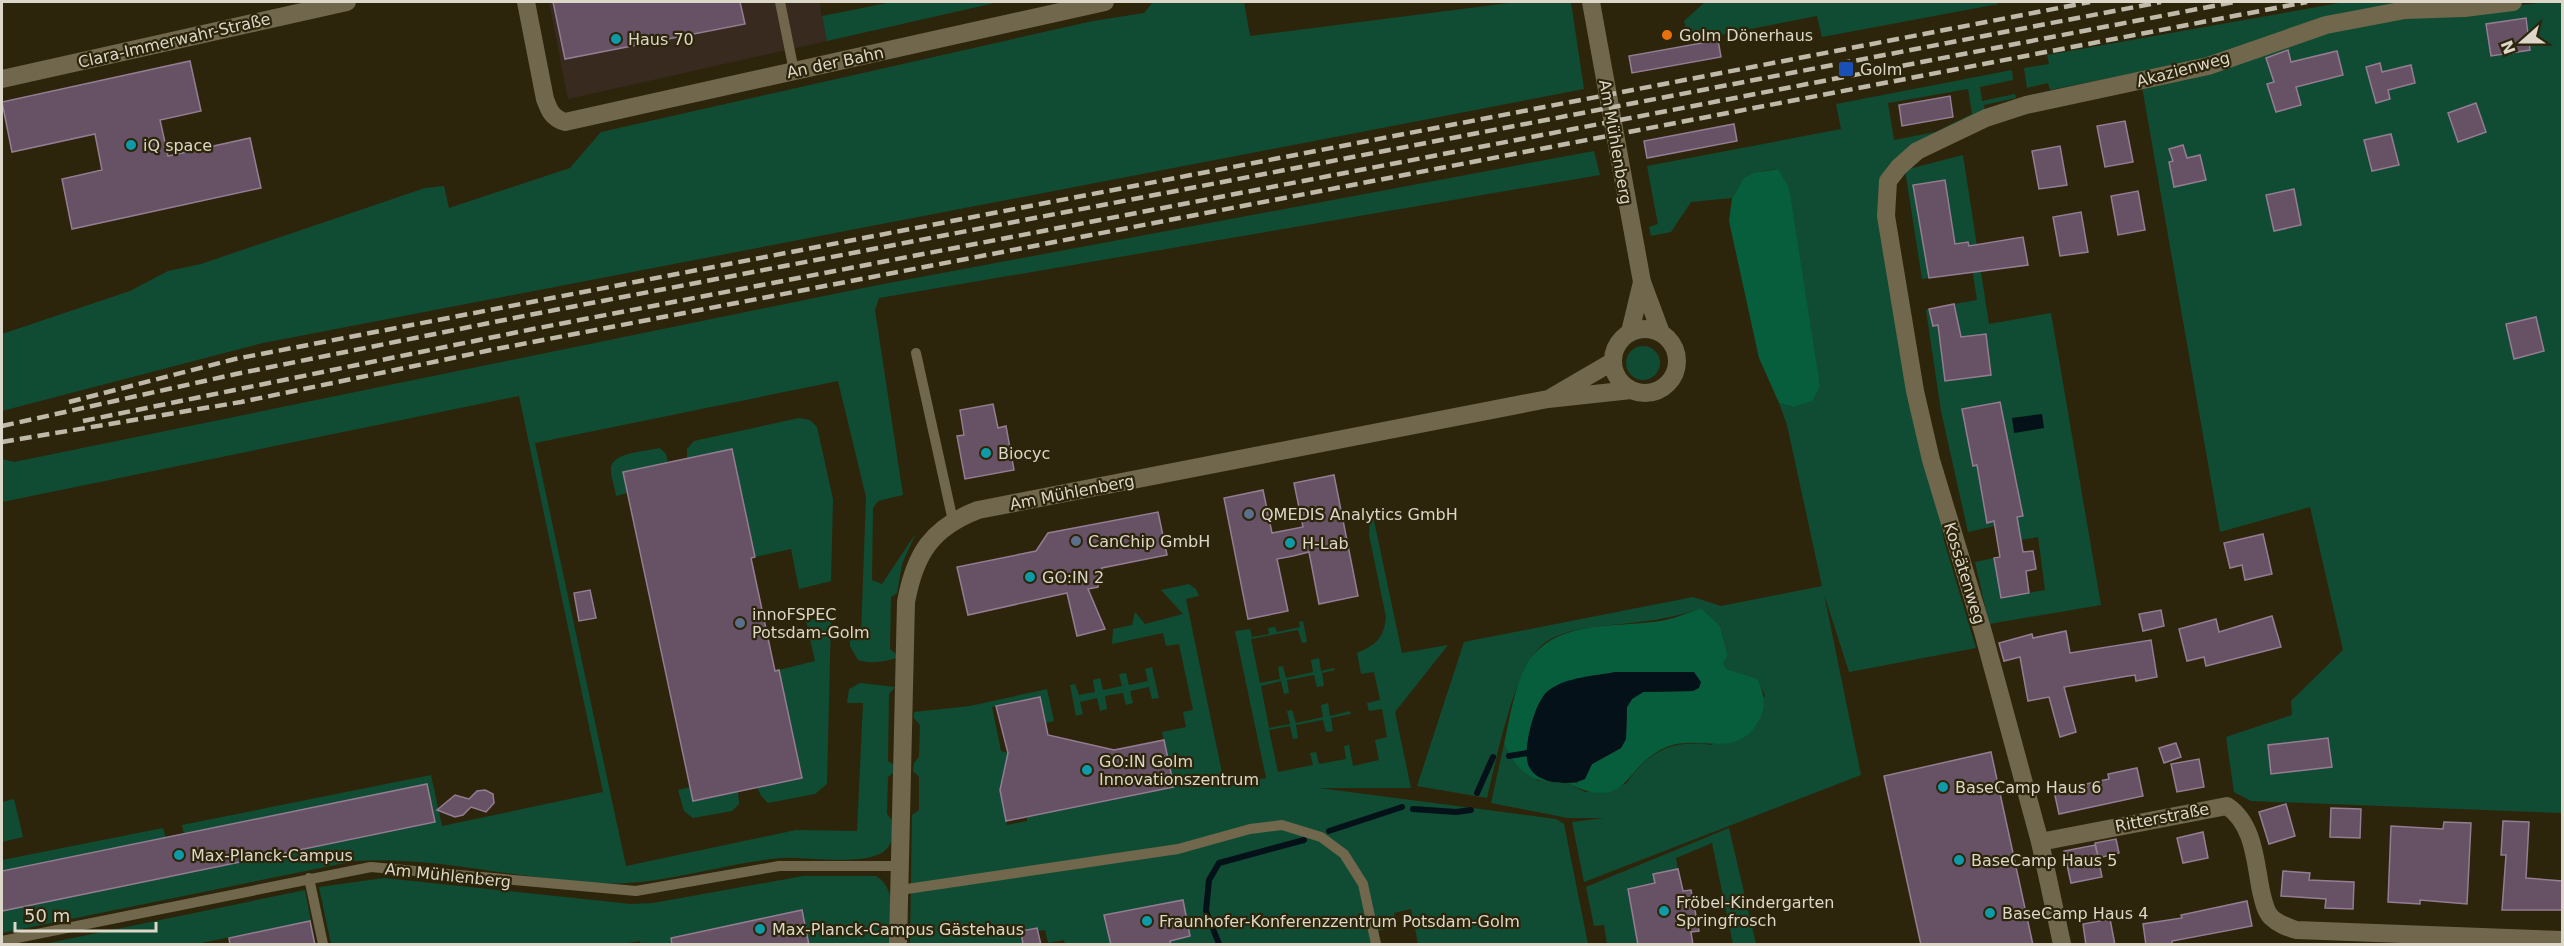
<svg xmlns="http://www.w3.org/2000/svg" width="2564" height="946" viewBox="0 0 2564 946" font-family="'DejaVu Sans',sans-serif">
<style>
.education{fill:#392a1f}
.green{fill:#104c33;fill-rule:evenodd}
.forest{fill:#075e3d}
.water{fill:#051118}
.lines{fill:none;stroke-linecap:round;stroke-linejoin:round}
.stream{stroke:#051118;stroke-width:6}
.building{fill:#665165;stroke:#947d92;stroke-width:1.5}
.lane{stroke:#70674c;stroke-width:10}
.street{stroke:#70674c;stroke-width:18}
.rail{stroke:#beb9a8;stroke-width:4.5;stroke-dasharray:12 6;stroke-linecap:butt}
.food-dot{fill:#e8710a;stroke:#2d250b;stroke-width:2}
.culture-dot{fill:#0f9aa8;stroke:#2d250b;stroke-width:2}
.transit-dot{fill:#1a4fb4;stroke:#2d250b;stroke-width:2}
.service-dot{fill:#5c6f8a;stroke:#2d250b;stroke-width:2}
.labels{text-anchor:middle;stroke-width:4.5;stroke-linejoin:round;paint-order:stroke}
.poi-label{font-size:16px;fill:#dcd7c8;stroke:#2d250b;text-anchor:start}
.street-label{font-size:16px;fill:#dcd7c8;stroke:#2d250b}
</style>
<rect width="100%" height="100%" fill="#2d250b"/>
<!-- education -->
<path class="education" d="M549 2H819L827 41 568 99Z"/>
<!-- green -->
<path class="green" d="M892 2H999L827 41 822 16Z
M1153 2H1244L1250 36 1517 2H1571L1584 89 263 343 2 411V334L130 291 168 271 201 264 425 188 444 186 449 208 570 168 601 132 1093 21 1144 13Z
M1705 2H1998V4L1822 37 1817 16 1689 41 1684 21Z
M2345 2H2424L2195 61 2050 90 2048 83 2027 88 2024 68 2049 64 2047 55Z
M2550 2H2562V813L2251 801 2234 792 2226 737 2292 715 2291 701 2343 650 2310 507 2220 532 2141 81 2326 25Z
M2012 70 2013 80 1980 87 1982 101 2015 94 2016 98 1984 105 1986 118 1950 133 1889 181 1944 541 1976 648 1849 672 1824 594 1861 775 1584 882 1572 822 1604 818H1568L1491 803 1504 744 1509 755 1538 781 1565 782 1585 792 1626 784C1648 751 1672 739 1712 745L1765 696 1758 679 1727 669 1723 663 1728 654 1720 626 1701 608C1660 624 1618 622 1576 630 1563 633 1548 638 1539 648 1513 674 1496 761 1487 798L1417 786 1464 642 1693 597 1721 606 1822 586 1787 425 1779 403 1794 407 1813 401 1820 386 1778 169C1757 170 1741 179 1732 198L1691 202 1671 232 1651 236 1649 227 1658 224 1647 166 1841 129 1836 104ZM1968 89 1972 114 1935 132 1894 140 1888 103Z
M1594 151 1600 175 879 298 875 310 903 495 878 501 873 508 872 580 882 584 916 533 902 564 897 593 891 597 890 649 896 654V658C883 662 871 664 858 660L850 646V636L861 635 866 497 838 381 535 443 626 866 796 830 857 831 863 703H847L849 689 860 683 895 687 889 694 888 761 894 765 893 773 888 777 887 814 892 820C892 828 894 838 889 846 875 869 805 856 780 858 717 864 659 887 595 883 516 879 435 856 355 861L2 933V911L435 821 427 784 184 834 182 825 431 775 442 826 603 792 519 396 2 502V459L14 462 873 286Z
M1963 155 1989 324 2051 313 2101 605 1989 624 1975 562 1994 558 2001 598 2045 590 2038 537 2021 540 2017 517 2023 516 2016 478 1981 484 1988 523 1994 521 1995 526 1968 532 1941 411 1926 310 1929 309 1933 326 1958 321 1954 304 1977 300 1968 242 1925 248 1929 278 1922 279 1905 170Z
M1626 363a17 17 0 1 1 34 0a17 17 0 1 1-34 0Z
M799 418 810 420 817 427 833 499 831 581 799 589 791 549 755 557 732 449 687 458V449L694 441Z
M660 448 666 454 668 463 623 472 627 493 616 496C615 487 610 475 611 467 614 452 648 451 660 448Z
M1361 459 1402 653 1448 645 1395 712 1411 788H1319L1556 819 1564 824 1588 944H1418L1411 909 1394 913 1396 926 1374 932 1376 944H1065L1064 940 1048 943 1045 930 1037 931 1023 944H910L912 815 919 810V777L913 771 914 763 919 757 920 725 914 718V712L970 706 1047 689 1054 721 1046 723 1040 697 992 707 1001 751 1008 753 1000 790 1007 825 1027 821V817L1173 787 1162 732 1186 727 1183 712 1193 710 1179 644 1166 646 1163 633 1112 644 1113 629 1132 625 1135 612 1145 624 1183 614 1161 590 1189 584 1196 589 1199 596 1186 599 1225 787 1266 778 1235 631 1250 629 1252 637 1269 634 1268 628 1275 627 1277 632 1300 627 1299 622 1303 621 1307 642 1302 643 1298 630 1251 639 1260 683 1280 679 1278 667 1283 666 1286 678 1313 672 1311 660 1319 658 1321 671 1334 668 1335 670 1322 673 1324 686 1317 687 1314 675 1287 680 1289 693 1284 694 1281 681 1261 686 1269 728 1290 724 1287 711 1292 710 1296 723 1323 717 1321 705 1328 703 1330 716 1350 711 1351 714 1331 718 1333 731 1326 732 1323 720 1296 725 1298 738 1293 739 1290 726 1269 730 1278 772 1313 765 1310 753 1316 752 1319 764 1346 759 1344 746 1349 745 1353 766 1379 760 1375 740 1387 737 1382 709 1369 711 1367 703 1380 700 1374 672 1361 674 1357 653C1376 645 1384 638 1386 617L1369 535 1371 507Z
M831 615 827 784 815 794 768 803 761 796 757 787 802 778 779 670 815 661 806 621Z
M1152 667 1159 698 1152 699 1149 687 1130 691 1133 703 1126 705 1123 693 1105 696 1107 709 1100 711 1097 698 1080 702 1083 714 1076 716 1070 685 1075 684 1079 695 1095 692 1093 680 1100 678 1103 690 1122 686 1119 674 1126 673 1129 685 1148 681 1145 669Z
M690 787 693 801 738 791 739 804 732 811 693 818 684 811 678 790Z
M14 799 23 837 2 842V802Z
M163 828 166 838 2 871V860Z
M1729 828 1756 944H1733L1712 843 1676 858 1678 869 1654 874 1655 883 1628 889 1638 944H1607L1604 925 1594 926 1586 887Z
M803 876H876C899 890 890 922 889 944H809L801 910 680 936 681 944H641L640 941 622 944H331L319 887 384 878 631 904 653 903Z
M305 890 311 921 196 944H44Z"/>
<!-- forest -->
<path class="forest" d="M1778 169 1789 188 1820 386 1813 401 1794 407 1779 403 1759 358 1729 221 1732 198 1744 178 1754 173Z
M1701 608 1720 626 1728 655 1723 663 1727 669 1758 679C1764 694 1767 707 1758 722 1737 759 1700 735 1669 746 1620 765 1632 815 1565 782L1577 783 1592 764 1621 748 1626 739 1627 707 1632 699 1643 692 1693 691C1655 678 1638 668 1596 676L1538 775 1549 782C1528 781 1512 763 1504 744 1510 718 1514 687 1527 664 1556 617 1619 629 1666 620 1678 617 1690 612 1701 608Z"/>
<!-- water -->
<path class="water" d="M2042 414 2044 428 2014 433 2012 418Z
M1615 672H1694L1701 682 1699 688 1693 691 1643 692 1632 699 1627 707 1626 739 1621 748 1592 764 1585 779C1568 787 1529 784 1527 759 1525 742 1535 700 1549 690 1567 677 1594 676 1615 672Z"/>
<g class="lines">
<!-- stream -->
<path class="stream" d="M1509 756 1528 753
M1477 793 1493 757
M1413 809 1456 812 1471 810
M1329 831 1402 807
M1219 944 1206 911 1209 880 1219 863 1304 840"/>
</g>
<!-- building -->
<path class="building" d="M553 2H740L745 24 565 59Z
M2526 18 2530 50 2491 56 2486 24Z
M1718 40 1721 57 1632 73 1629 56Z
M2288 50 2291 62 2337 51 2343 75 2296 87 2301 105 2276 112 2267 84 2274 82 2266 58Z
M190 61 201 111 160 120 168 156 250 138 261 188 72 229 62 179 102 170 95 134 12 152 2 102Z
M2380 63 2382 72 2411 65 2415 83 2388 90 2390 99 2376 103 2366 67Z
M1950 96 1953 117 1902 126 1899 105Z
M2476 103 2486 132 2458 142 2448 113Z
M2125 121 2133 162 2105 167 2097 126Z
M1734 124 1737 141 1647 158 1644 141Z
M2391 134 2399 165 2372 171 2364 140Z
M2183 145 2187 158 2200 155 2206 180 2174 187 2169 162 2173 161 2169 149Z
M2060 146 2067 185 2039 189 2032 151Z
M1945 180 1955 244 1968 242 1969 246 2023 237 2028 265 1929 278 1913 185Z
M2294 189 2301 225 2274 231 2266 195Z
M2138 191 2145 230 2118 235 2111 196Z
M2081 212 2088 252 2060 256 2053 217Z
M1954 304 1961 337 1986 334 1991 375 1945 381 1938 325 1933 326 1929 309Z
M2536 317 2544 351 2514 359 2506 324Z
M2000 402 2023 516 2017 517 2023 552 2033 551 2036 569 2026 571 2029 593 2001 598 1994 558 2000 557 1994 521 1987 523 1977 465 1973 466 1962 409Z
M993 404 998 428 1006 426 1014 470 965 479 957 436 964 435 960 410Z
M732 449 755 557 751 558 775 671 779 670 802 778 693 801 623 472Z
M1334 475 1358 596 1319 604 1309 552 1293 556 1277 559 1288 611 1248 619 1224 498 1263 490 1272 533 1303 527 1294 483Z
M1158 512 1167 555 1102 568 1098 587 1088 589 1105 629 1077 636 1067 593 968 615 957 567 1036 551 1048 533Z
M2263 534 2272 574 2245 580 2242 565 2230 568 2224 543Z
M590 590 596 618 579 621 574 593Z
M2161 610 2164 626 2143 631 2139 614Z
M2272 616 2281 647 2206 666 2204 657 2187 661 2179 629 2216 619 2219 632Z
M2066 631 2070 653 2151 640 2157 677 2136 681 2135 675 2128 676 2064 687 2076 732 2060 737 2049 697 2028 701 2020 657 2004 661 1999 643 2032 634 2033 638Z
M1040 697 1048 735 1114 750 1164 740 1174 787 1006 821 1000 790 1008 753 996 706Z
M2328 738 2332 767 2271 774 2268 745Z
M2176 743 2181 757 2164 763 2159 748Z
M1991 752 2033 945H1921L1884 776Z
M2199 759 2204 787 2177 792 2171 764Z
M2137 768 2143 796 2059 814 2054 791 2109 779 2108 774Z
M427 784 435 822 2 911V871Z
M485 790 493 794 494 803 486 812 471 807 463 815 455 817 437 810 455 795 469 799 477 791Z
M2286 804 2295 836 2269 844 2259 812Z
M2331 808 2361 809 2360 838 2330 837Z
M2503 821 2529 822 2526 878 2562 881V910H2502L2506 855H2501Z
M2444 822 2471 823 2467 904 2420 900V904L2388 902 2391 826 2443 829Z
M2203 832 2208 858 2183 863 2177 838Z
M2116 839 2119 853 2098 858 2102 877 2071 883 2064 851 2095 845 2098 856 2095 843Z
M1678 869 1683 891 1691 890 1699 931 1691 932 1693 945H1638L1628 889 1655 883 1653 874Z
M2283 871 2310 873 2309 880 2354 882 2353 909 2325 908 2326 899 2281 896Z
M1183 900 1190 936 1170 941 1171 945H1111L1104 915Z
M2247 901 2252 926 2172 941V945H2146L2143 924 2182 918 2181 915Z
M802 910 809 945H672L671 938Z
M2110 919 2115 945H2086L2083 924Z
M310 921 315 945H230L229 938Z
M1037 928 1041 945H1023L1021 931Z"/>
<g class="lines">
<!-- lane -->
<path class="lane" d="M780 2 794 71
M916 353 953 521
M309 878 323 944
M900 890 1178 849 1250 829 1282 825 1321 837 1344 854 1363 884 1376 944
M2 941 371 867 636 891 779 866H900"/>
<!-- street -->
<path class="street" d="M526 2 545 99C549 110 552 118 565 122L1105 2
M1591 2 1642 282 1661 333
M2 79 347 2
M1613 361a32 32 0 1 1 64 0a32 32 0 1 1-64 0Z
M1630 332 1642 282
M1552 397 1612 362
M2040 842 2227 806C2254 824 2255 861 2261 891 2263 899 2265 911 2271 917 2278 924 2287 927 2296 930L2562 940
M898 944 906 602C915 554 931 528 978 510L1548 399 1631 390
M2062 944 2040 842 1983 632 1931 460 1915 391 1886 216 1888 181 1899 167 1917 151 1986 118 2026 105 2208 66 2326 25 2405 10 2464 8 2513 2"/>
<!-- rail -->
<path class="rail" d="M69 402 235 359 2090 2
M83 421 533 329 2234 2
M2 426 236 374 529 315 2161 2
M2 442 241 402 491 350 2307 2"/>
</g>
<!-- markers -->
<circle class="food-dot" cx="1667" cy="35" r="6"/>
<g class="culture-dot">
<circle cx="616" cy="39" r="6"/>
<circle cx="131" cy="145" r="6"/>
<circle cx="986" cy="453" r="6"/>
<circle cx="1290" cy="543" r="6"/>
<circle cx="1030" cy="577" r="6"/>
<circle cx="1087" cy="770" r="6"/>
<circle cx="1943" cy="787" r="6"/>
<circle cx="179" cy="855" r="6"/>
<circle cx="1959" cy="860" r="6"/>
<circle cx="1664" cy="911" r="6"/>
<circle cx="1990" cy="913" r="6"/>
<circle cx="1147" cy="921" r="6"/>
<circle cx="760" cy="929" r="6"/>
</g>
<rect class="transit-dot" x="1838" y="61" width="16" height="16" rx="3"/>
<g class="service-dot">
<circle cx="1249" cy="514" r="6"/>
<circle cx="1076" cy="541" r="6"/>
<circle cx="740" cy="623" r="6"/>
</g>
<g class="labels">
<!-- poi labels -->
<g class="poi-label">
<text x="1679" y="41">Golm Dönerhaus</text>
<text x="628" y="45">Haus 70</text>
<text x="1860" y="75">Golm</text>
<text x="143" y="151">iQ space</text>
<text x="998" y="459">Biocyc</text>
<text x="1261" y="520">QMEDIS Analytics GmbH</text>
<text x="1088" y="547">CanChip GmbH</text>
<text x="1302" y="549">H-Lab</text>
<text x="1042" y="583">GO:IN 2</text>
<text x="752" y="620">innoFSPEC<tspan x="752" dy="18">Potsdam-Golm</tspan></text>
<text x="1099" y="767">GO:IN Golm<tspan x="1099" dy="18">Innovationszentrum</tspan></text>
<text x="1955" y="793">BaseCamp Haus 6</text>
<text x="191" y="861">Max-Planck-Campus</text>
<text x="1971" y="866">BaseCamp Haus 5</text>
<text x="1676" y="908">Fröbel-Kindergarten<tspan x="1676" dy="18">Springfrosch</tspan></text>
<text x="2002" y="919">BaseCamp Haus 4</text>
<text x="1159" y="927">Fraunhofer-Konferenzzentrum Potsdam-Golm</text>
<text x="772" y="935">Max-Planck-Campus Gästehaus</text>
</g>
<!-- street labels -->
<g class="street-label">
<text transform="translate(174 40) rotate(-13)" y="6">Clara-Immerwahr-Straße</text>
<text transform="translate(835 62) rotate(-12)" y="6">An der Bahn</text>
<text transform="translate(2183 69) rotate(-15)" y="6">Akazienweg</text>
<text transform="translate(1616 142) rotate(80)" y="6">Am Mühlenberg</text>
<text transform="translate(1072 492) rotate(-11)" y="6">Am Mühlenberg</text>
<text transform="translate(1965 573) rotate(73)" y="6">Kossätenweg</text>
<text transform="translate(2162 817) rotate(-11)" y="6">Ritterstraße</text>
<text transform="translate(448 875) rotate(6)" y="6">Am Mühlenberg</text>
</g>
</g>
<!-- border -->
<rect width="2564" height="946" fill="none" stroke="#dcd7c8" stroke-width="6"/>
<!-- north arrow -->
<g transform="translate(2522 42) rotate(249)" stroke="#2d250b" stroke-width="4.5" paint-order="stroke">
<path d="M0-4.5L10 22L0 15L-10 22Z" fill="#dcd7c8"/>
<text y="-9" font-size="16" font-weight="bold" text-anchor="middle" fill="#dcd7c8">N</text>
</g>
<!-- scale -->
<path d="M15 922v9h141v-9" fill="none" stroke="#dcd7c8" stroke-width="3"/>
<text x="24" y="922" font-size="18" fill="#dcd7c8" stroke="#2d250b" stroke-width="4.5" paint-order="stroke">50 m</text>
</svg>
